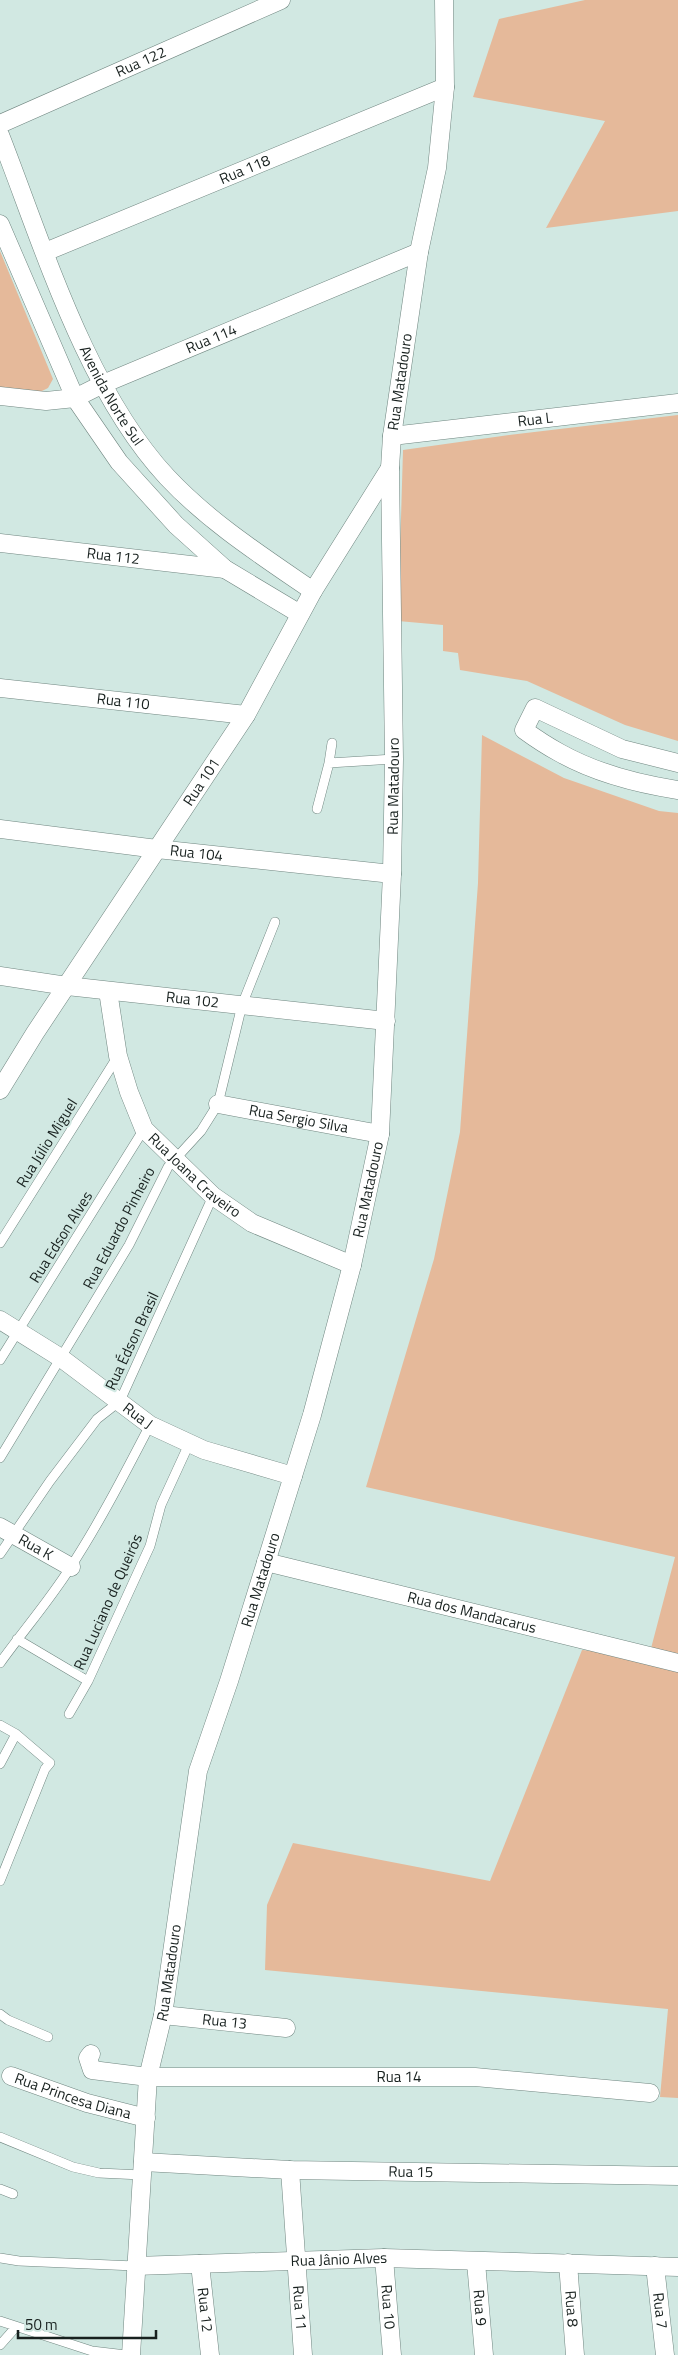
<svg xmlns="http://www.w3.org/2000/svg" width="678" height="2355" viewBox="0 0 678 2355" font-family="'Titillium Web',sans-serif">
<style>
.green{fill:#e5b99a}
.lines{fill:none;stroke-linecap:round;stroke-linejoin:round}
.lane-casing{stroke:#708680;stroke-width:10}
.street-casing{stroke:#708680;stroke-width:19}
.lane{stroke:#fff;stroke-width:9}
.street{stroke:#fff;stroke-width:18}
.labels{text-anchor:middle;stroke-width:4;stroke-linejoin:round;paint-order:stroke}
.street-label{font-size:15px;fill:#18211f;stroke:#d1e8e2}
</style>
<rect width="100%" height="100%" fill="#d1e8e2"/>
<!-- green -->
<path class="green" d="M585 0H678V211L546 228 605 121 473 97 499 19Z
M0 251 53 379 48 388 38 393 0 388Z
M678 415V741L625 725 527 681 460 670 458 653 443 651V625L398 621 403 450 509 435Z
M482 735 564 778 659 811 678 813V2098L660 2097 668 2009 265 1970 267 1905 293 1843 490 1881 582 1650 649 1656 675 1557 366 1487 434 1259 460 1132 478 883Z"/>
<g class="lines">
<defs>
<path id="lane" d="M329 763 394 759
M317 809 329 763 332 743
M0 1243 118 1056
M0 1360 144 1129
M0 1458 129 1245 168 1167 201 1131 218 1104 242 1005 275 922
M0 1554 50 1481 97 1419 120 1401 213 1196
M17 1639 88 1681
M0 1663C23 1631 49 1601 70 1568 100 1522 125 1473 150 1425
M69 1714 88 1681 150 1546 161 1505 189 1444
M0 1725 16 1734 50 1763 45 1769 0 1881
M0 1764 16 1734
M0 2014 8 2020 48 2037
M0 2137 73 2167 99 2173 142 2175
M0 2189 13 2194
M0 2258 19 2261 135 2266
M0 2321 92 2351 126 2355
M0 2345 16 2327"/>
<g id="street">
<path id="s1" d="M0 124 281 0"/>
<path id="s2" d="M0 135C43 245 86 390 167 477 209 522 262 556 313 591"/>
<path d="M0 224 75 398 119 462 176 525 225 569 300 614"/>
<path id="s3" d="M45 252 445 87"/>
<path id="s4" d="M0 396 46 401 75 398 103 384 419 252"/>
<path id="s5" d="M392 436 678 403"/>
<path id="s6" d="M0 543 225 569"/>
<path id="s7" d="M0 688 246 715"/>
<path d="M678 763 622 749 535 708 524 730C535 738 547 746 560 753 594 772 639 784 678 790"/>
<path id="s8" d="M0 829 157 849 392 874"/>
<path id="s9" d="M0 976 67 986 386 1021"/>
<path id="s10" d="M108 991 118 1056 129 1092 144 1129 213 1196 252 1223 352 1265"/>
<path id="s11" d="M0 1090 35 1033 246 715 313 591 390 468"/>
<path id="s12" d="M218 1104 380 1134"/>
<path id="s13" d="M0 1320 61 1358 150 1425 204 1450 293 1476"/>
<path id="s14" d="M0 1527 71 1567"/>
<path id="s15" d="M266 1562 678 1663"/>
<path id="s16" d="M163 2015 286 2028"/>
<path id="s17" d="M91 2054 88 2058 92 2070 148 2077H475L650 2093"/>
<path id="s18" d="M11 2076 87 2103 146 2118"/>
<path id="s19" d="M143 2162 290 2170 678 2176"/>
<path id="s20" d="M290 2170 303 2355"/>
<path id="s21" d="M384 2258 392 2355"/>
<path id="s22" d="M476 2262 484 2355"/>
<path id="s23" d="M568 2263 575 2355"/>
<path id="s24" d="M200 2264 210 2355"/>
<path id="s25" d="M135 2266 384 2258 678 2267"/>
<path id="s26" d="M655 2266 665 2355"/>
<path id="s27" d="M131 2355 148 2077 163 2015 198 1771 229 1681 312 1415 352 1265 380 1134 392 874 394 759 390 468 392 436 419 252 437 168 445 87 444 0"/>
</g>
</defs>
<!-- lane casing -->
<use href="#lane" class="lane-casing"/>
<!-- street casing -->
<use href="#street" class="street-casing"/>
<!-- lane -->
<use href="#lane" class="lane"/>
<!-- street -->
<use href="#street" class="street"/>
</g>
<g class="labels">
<!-- street labels -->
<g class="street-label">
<text dy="5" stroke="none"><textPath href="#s1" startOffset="154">Rua 122</textPath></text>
<text dy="5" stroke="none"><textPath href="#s3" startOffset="216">Rua 118</textPath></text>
<text dy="5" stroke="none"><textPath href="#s4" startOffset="224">Rua 114</textPath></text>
<text dy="5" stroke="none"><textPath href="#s27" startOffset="2005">Rua Matadouro</textPath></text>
<text dy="5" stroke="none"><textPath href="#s2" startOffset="284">Avenida Norte Sul</textPath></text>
<text dy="5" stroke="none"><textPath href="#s5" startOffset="144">Rua L</textPath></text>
<text dy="5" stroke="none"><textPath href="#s6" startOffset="114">Rua 112</textPath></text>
<text dy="5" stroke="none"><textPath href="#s7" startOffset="124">Rua 110</textPath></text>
<text dy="5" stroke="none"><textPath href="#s11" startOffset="368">Rua 101</textPath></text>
<text dy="5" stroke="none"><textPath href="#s27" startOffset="1600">Rua Matadouro</textPath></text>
<text dy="5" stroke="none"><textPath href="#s8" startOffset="198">Rua 104</textPath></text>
<text dy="5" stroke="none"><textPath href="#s9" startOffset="194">Rua 102</textPath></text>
<text dy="5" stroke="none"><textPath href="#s12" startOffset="82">Rua Sergio Silva</textPath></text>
<text transform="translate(47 1143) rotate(-58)" y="5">Rua Júlio Miguel</text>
<text dy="5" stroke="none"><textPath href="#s10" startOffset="212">Rua Joana Craveiro</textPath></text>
<text dy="5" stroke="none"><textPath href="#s27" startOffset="1195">Rua Matadouro</textPath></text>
<text transform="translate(119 1228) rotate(-62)" y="5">Rua Eduardo Pinheiro</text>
<text transform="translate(61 1237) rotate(-58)" y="5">Rua Edson Alves</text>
<text transform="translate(132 1341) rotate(-65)" y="5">Rua Édson Brasil</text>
<text dy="5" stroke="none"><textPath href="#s13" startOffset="168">Rua J</textPath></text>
<text dy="5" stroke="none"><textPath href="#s14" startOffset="41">Rua K</textPath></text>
<text dy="5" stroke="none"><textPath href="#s27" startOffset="790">Rua Matadouro</textPath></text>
<text transform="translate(108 1602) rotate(-66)" y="5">Rua Luciano de Queirós</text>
<text dy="5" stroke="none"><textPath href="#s15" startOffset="212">Rua dos Mandacarus</textPath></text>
<text dy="5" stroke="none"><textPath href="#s27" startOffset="385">Rua Matadouro</textPath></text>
<text dy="5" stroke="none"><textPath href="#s16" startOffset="62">Rua 13</textPath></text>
<text dy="5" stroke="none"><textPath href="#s17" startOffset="325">Rua 14</textPath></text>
<text dy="5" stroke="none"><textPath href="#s18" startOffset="65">Rua Princesa Diana</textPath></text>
<text dy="5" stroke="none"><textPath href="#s19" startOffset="268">Rua 15</textPath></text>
<text dy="5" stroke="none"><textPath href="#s25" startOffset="204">Rua Jânio Alves</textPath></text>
<text dy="5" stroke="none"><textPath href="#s21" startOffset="49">Rua 10</textPath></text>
<text dy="5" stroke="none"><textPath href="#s20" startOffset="138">Rua 11</textPath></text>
<text dy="5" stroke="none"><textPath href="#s22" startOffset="46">Rua 9</textPath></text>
<text dy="5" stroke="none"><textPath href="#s23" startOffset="46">Rua 8</textPath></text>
<text dy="5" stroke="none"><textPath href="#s24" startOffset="46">Rua 12</textPath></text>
<text dy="5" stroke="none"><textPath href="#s26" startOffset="45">Rua 7</textPath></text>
</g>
</g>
<!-- scale -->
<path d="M18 2330v8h138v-8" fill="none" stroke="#18211f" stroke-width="2.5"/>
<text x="25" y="2330" font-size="15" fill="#18211f" stroke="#d1e8e2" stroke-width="4" paint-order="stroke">50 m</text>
</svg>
